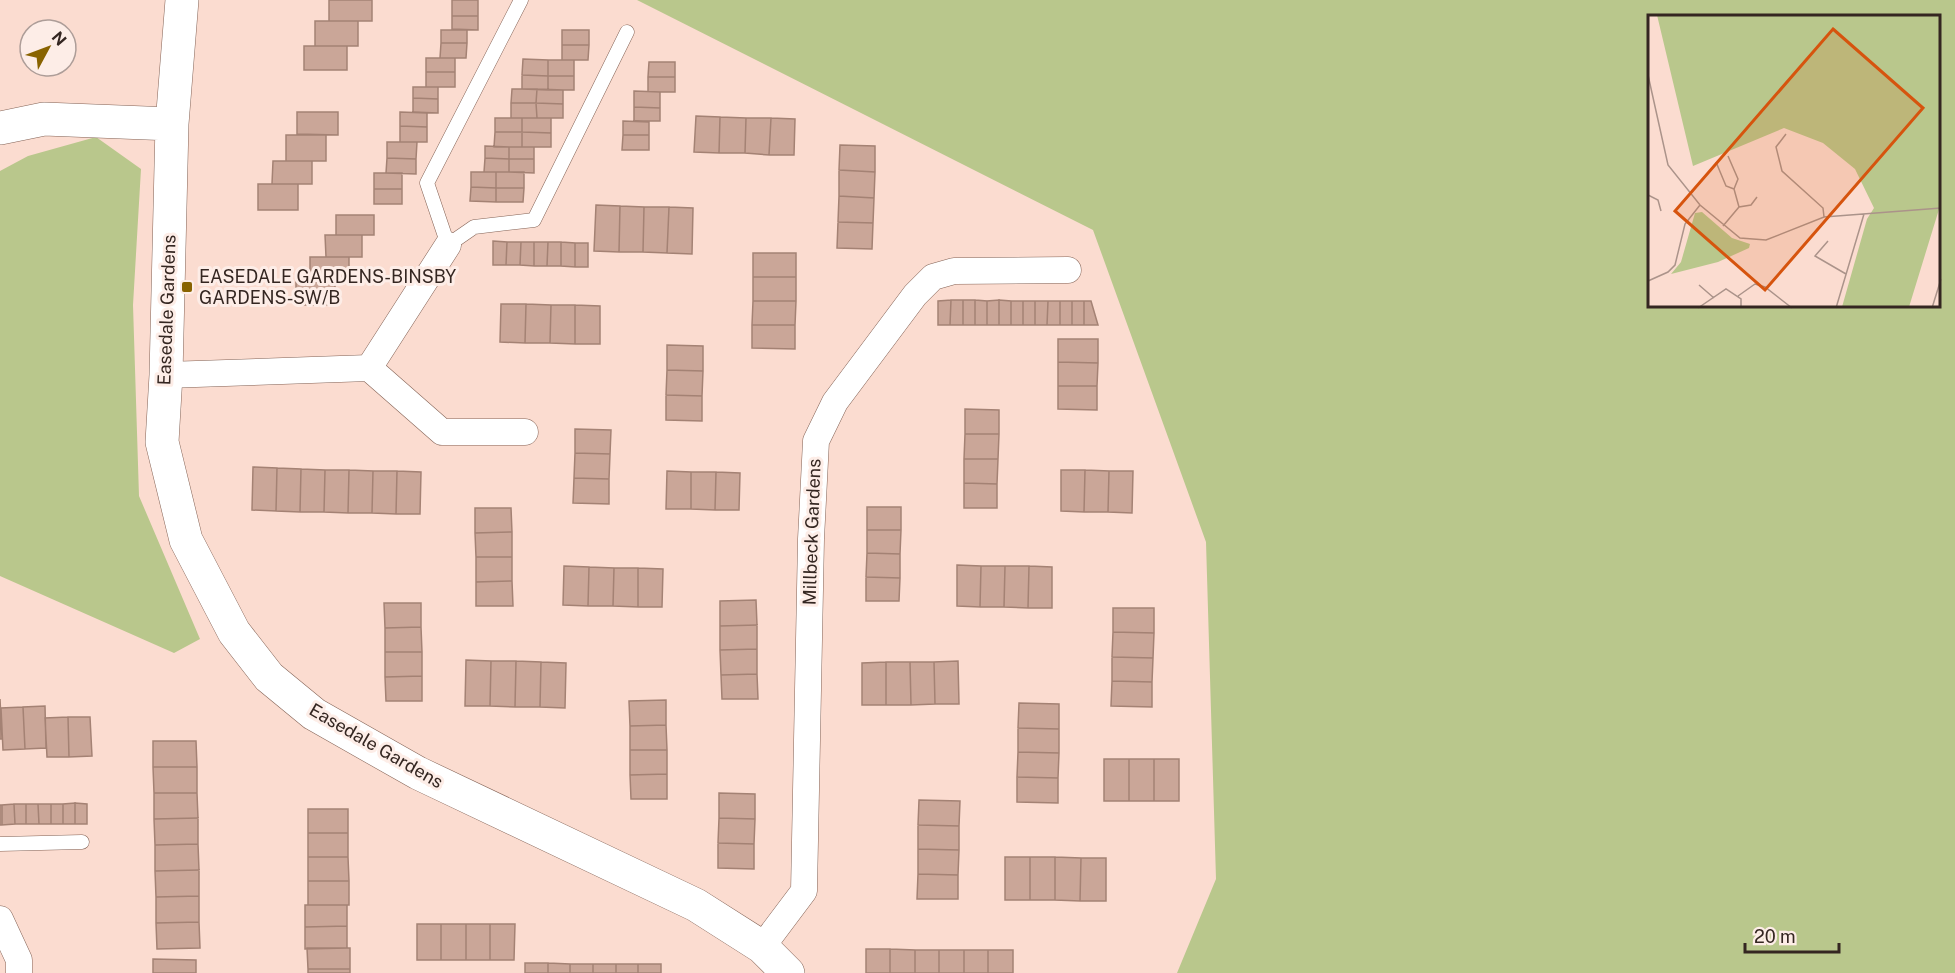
<svg xmlns="http://www.w3.org/2000/svg" width="1955" height="973" viewBox="0 0 1955 973" font-family="'Public Sans',sans-serif">
<style>
.green{fill:#b9c78c;fill-rule:evenodd}
.building{fill:#caa698;stroke:#a48274;stroke-width:1.5}
.lines{fill:none;stroke-linecap:round;stroke-linejoin:round}
.service-casing{stroke:#846356;stroke-width:15}
.minor-casing{stroke:#846356;stroke-width:27}
.tertiary-casing{stroke:#846356;stroke-width:34}
.service{stroke:#fff;stroke-width:14}
.minor{stroke:#fff;stroke-width:26}
.tertiary{stroke:#fff;stroke-width:33}
.poi-dot{fill:#896300;stroke:#fdede7;stroke-width:2}
.labels{text-anchor:middle;stroke-width:6;stroke-linejoin:round;paint-order:stroke}
.poi-label{font-size:18px;fill:#342621;stroke:#fdede7;text-anchor:start}
.street-label{font-size:18px;fill:#342621;stroke:#fdede7}
.inset-road{fill:none;stroke:#ab938a;stroke-width:1.5}
.view{fill:#d6540e;fill-opacity:0.15;stroke:#d6540e;stroke-width:3}
.inset-edge{fill:none;stroke:#342621;stroke-width:3}
</style>
<rect width="100%" height="100%" fill="#fbdcd0"/>
<!-- green -->
<path class="green" d="M637 0H1955V973H1177L1216 879 1206 542 1093 230ZM1649 16H1938V306H1649Z
M96 137 141 169 133 305 139 496 200 639 174 653 0 576V171L28 156Z"/>
<!-- building -->
<path class="building" d="M329 0H372V21H329Z
M452 0H478V16H452Z
M452 16H478V30L452 29Z
M315 21H358V46H315Z
M441 30H467V43H441Z
M562 30H589V45H562Z
M441 43H467L466 58H440Z
M562 45H589L588 60H562Z
M304 46H347V70H304Z
M426 58H455V72H426Z
M523 59 548 60V76L522 75Z
M548 60H574V76H548Z
M649 62H675V77H648Z
M426 72H455V87H426Z
M522 75 548 76V90L522 89Z
M548 76H574V90H548Z
M648 77H675V92H648Z
M413 87H438V99L413 98Z
M512 89H537L536 103H511Z
M537 89 563 90V104L536 103Z
M634 91 660 92V108L634 107Z
M413 98 438 99V113L413 112Z
M511 103H536L537 118H511Z
M536 103 563 104V118H537Z
M634 107 660 108V121H634Z
M297 112H338V135L297 134Z
M400 112 427 113V127L400 126Z
M696 116 720 117 719 153 694 152Z
M720 117 746 118 745 153H719Z
M495 118H522V132H495Z
M522 118H551V133L522 132Z
M746 118H771L769 155 745 153Z
M771 118 795 119 794 155H769Z
M623 121 649 122V135H623Z
M400 126 427 127V142H400Z
M495 132H522V147H494Z
M522 132 551 133V147H522Z
M286 135H326V161H286Z
M623 135H649V150H622Z
M387 142H417L416 159 387 158Z
M840 145 875 146V172L839 170Z
M485 146 509 147V159L485 158Z
M509 147H534V159H509Z
M387 158 416 159V174L386 173Z
M485 158 509 159V172H484Z
M509 159H534V173L509 172Z
M273 161H312V184H272Z
M839 170 875 172 874 198 839 196Z
M471 172H496V188L471 187Z
M496 172H524V188H496Z
M374 173H402V189H374Z
M258 184H298V210H258Z
M471 187 496 188V202L470 201Z
M496 188H524L523 202H496Z
M374 189H402V204H374Z
M839 196 874 198 873 223 838 222Z
M596 205 620 206 619 252 594 251Z
M620 206 644 207 643 252H619Z
M644 207H669L667 253 643 252Z
M669 207 693 208 692 254 667 253Z
M336 215H374V235H336Z
M838 222 873 223 872 249 837 248Z
M325 235H362V257H326Z
M493 241 507 242 506 265H493Z
M507 242H521L520 265H506Z
M521 242H534V266L520 265Z
M534 242H548L547 266H534Z
M548 242H561V266H547Z
M561 242 575 243V267L561 266Z
M575 243H588V267H575Z
M753 253H796V277H753Z
M310 257H349V282H310Z
M753 277H796V301H753Z
M296 282H335V305H296Z
M951 300H963V325H950Z
M951 300 950 325H938V301Z
M963 300H975V325H963Z
M975 300 987 301V325H975Z
M999 300 1011 301V325H999Z
M999 300V325H987V301Z
M753 301H796L795 325H752Z
M1011 301H1023V325H1011Z
M1023 301H1035V325H1023Z
M1035 301H1048L1047 325H1035Z
M1048 301H1060V325H1047Z
M1060 301H1072V325H1060Z
M1072 301H1084V325H1072Z
M1084 301H1091L1098 325H1084Z
M501 304H526L525 343 500 342Z
M526 304 551 305 550 343H525Z
M551 305H575V344L550 343Z
M575 305 600 306V344H575Z
M752 325H795V349L752 348Z
M1058 339H1098V363L1058 362Z
M667 345 703 346V371L667 370Z
M1058 362 1098 363 1097 386H1058Z
M667 370 703 371 702 396 666 395Z
M1058 386H1097V410L1058 409Z
M666 395 702 396V421L666 420Z
M965 409 999 410V434H965Z
M575 429 611 430 610 454 575 453Z
M965 434H999L998 459H964Z
M575 453 610 454 609 479 574 478Z
M964 459H998L997 484 964 483Z
M253 467 277 468 276 511 252 510Z
M277 468 301 469 300 512 276 511Z
M301 469 325 470 324 512H300Z
M325 470H349L348 513 324 512Z
M349 470 373 471 372 513H348Z
M1061 470H1085L1084 512 1061 511Z
M1085 470 1109 471 1108 512H1084Z
M373 471H397L396 514 372 513Z
M397 471 421 472 420 514H396Z
M667 471 691 472V509H666Z
M1109 471H1133L1132 513 1108 512Z
M691 472H716L715 510 691 509Z
M716 472 740 473 739 510H715Z
M574 478 609 479V504L573 503Z
M964 483 997 484V508H964Z
M867 507H901V530H867Z
M475 508H511L512 532 475 533Z
M867 530H901L900 554 867 553Z
M512 532V557H476L475 533Z
M867 553 900 554V578L866 577Z
M476 557H512V581L476 582Z
M957 565 981 566 980 607 957 606Z
M564 566 589 567 588 606 563 605Z
M981 566H1005L1004 607H980Z
M1005 566H1029L1028 608 1004 607Z
M1029 566 1052 567V608H1028Z
M589 567 614 568 613 606H588Z
M614 568H638V607L613 606Z
M638 568 663 569 662 607H638Z
M866 577 900 578 899 601H866Z
M512 581 513 606H476V582Z
M756 600 757 625 720 626V601Z
M384 603H421V627L385 628Z
M1113 608H1154V633L1113 632Z
M757 625V649L720 650V626Z
M421 627 422 652H385V628Z
M1113 632 1154 633 1153 658 1112 657Z
M757 649V674L721 675 720 650Z
M385 652H422V676L385 677Z
M1112 657 1153 658 1152 682 1112 681Z
M466 660 491 661 490 706H465Z
M491 661H516L515 707 490 706Z
M516 661 541 662 540 707H515Z
M958 661 959 704H935L934 662Z
M541 662 566 663 565 708 540 707Z
M886 662H910L911 705H886Z
M886 662V705H862V663Z
M910 662H934L935 704 911 705Z
M757 674 758 699H722L721 675Z
M422 676V701H386L385 677Z
M1112 681 1152 682V707L1111 706Z
M0 699 2 739H0Z
M666 700V725L630 726 629 701Z
M1019 703 1059 704V729L1018 728Z
M45 706 46 748 25 749 23 707Z
M23 707 25 749 3 750 1 708Z
M68 717H90L92 756 69 757Z
M68 717 69 757H47L45 718Z
M666 725 667 750H630V726Z
M1018 728 1059 729V753L1018 752Z
M153 741H196L197 767H153Z
M630 750H667V774L630 775Z
M1018 752 1059 753 1058 778 1017 777Z
M1104 759H1129V801H1104Z
M1129 759H1154V801H1129Z
M1154 759H1179V801H1154Z
M153 767H197V793H154Z
M667 774V799H631L630 775Z
M1017 777 1058 778V803L1017 802Z
M154 793H197L198 818 154 819Z
M719 793 755 794V819L719 818Z
M919 800 960 801 959 826 918 825Z
M75 803 87 804V824H75Z
M75 803V824H63V804Z
M14 804H26V824H15Z
M14 804 15 824 2 825V805Z
M26 804H38L39 824H26Z
M38 804H51V824H39Z
M51 804H63V824H51Z
M0 805H2V825H0Z
M308 809H348V833H308Z
M198 818V844L155 845 154 819Z
M719 818 755 819 754 844 718 843Z
M918 825 959 826V850L918 849Z
M308 833H348V857H308Z
M718 843 754 844V869L718 868Z
M198 844 199 870 155 871V845Z
M918 849 959 850 958 875 918 874Z
M308 857H348L349 881H308Z
M1005 857H1030V900H1005Z
M1030 857H1055V900H1030Z
M1055 857 1081 858 1080 901 1055 900Z
M1081 858H1106V901H1080Z
M199 870V896L156 897 155 871Z
M918 874 958 875V899H917Z
M308 881H349V905H308Z
M199 896V922L156 923V897Z
M305 905H347V926L305 927Z
M199 922 200 948 157 949 156 923Z
M417 924H441V960H417Z
M441 924H466V960H441Z
M466 924H490V960H466Z
M490 924H515L514 960H490Z
M347 926V948L305 949V927Z
M307 948H350V969H308Z
M866 949H890V973H866Z
M890 949 915 950V973H890Z
M915 950H939V973H915Z
M939 950H964V973H939Z
M964 950H988V973H964Z
M988 950H1013V973H988Z
M153 959 196 960V973H153Z
M525 963H548V973H525Z
M548 963 570 964V973H548Z
M570 964H593V973H570Z
M593 964H616V973H593Z
M616 964H638V973H616Z
M638 964H661V973H638Z
M308 969H350V973H308Z"/>
<g class="lines">
<defs>
<path id="service" d="M521 0 427 183 448 245 474 227 534 220 627 32
M0 844 82 842"/>
<path id="minor" d="M369 368 448 245
M166 375 369 368 442 432H525
M0 919 19 960V973
M762 947 804 891 811 539 816 441 835 402 915 295 933 277 954 271 1068 270"/>
<path id="tertiary" d="M182 0 172 124 166 375 162 442 186 540 234 632 269 677 314 714 418 773 696 905 762 947 788 973
M0 128 44 119 172 124"/>
</defs>
<!-- service casing -->
<use href="#service" class="service-casing"/>
<!-- minor casing -->
<use href="#minor" class="minor-casing"/>
<!-- tertiary casing -->
<use href="#tertiary" class="tertiary-casing"/>
<!-- service -->
<use href="#service" class="service"/>
<!-- minor -->
<use href="#minor" class="minor"/>
<!-- tertiary -->
<use href="#tertiary" class="tertiary"/>
</g>
<!-- markers -->
<rect class="poi-dot" x="181" y="281" width="12" height="12" rx="3"/>
<g class="labels">
<!-- poi labels -->
<g class="poi-label">
<text x="199" y="283">EASEDALE GARDENS-BINSBY<tspan x="199" dy="21">GARDENS-SW/B</tspan></text>
</g>
<!-- street labels -->
<g class="street-label">
<text transform="translate(167 310) rotate(-88)" y="6">Easedale Gardens</text>
<text transform="translate(812 532) rotate(-88)" y="6">Millbeck Gardens</text>
<text transform="translate(376 746) rotate(30)" y="6">Easedale Gardens</text>
</g>
</g>
<!-- overview -->
<g transform="translate(1648 15)">
<rect width="292" height="292" fill="#fbdcd0"/>
<path d="M9 0H292V191L261 292H194L219 204 226 193 207 154 175 128 136 113 45 151ZM54 197 84 223 102 229 101 233 70 247 23 259 33 247 47 198Z" fill="#b9c78c"/>
<path class="inset-road" d="M0 60 20 150 52 190 92 223 118 225 176 202 293 193M138 119 128 132 134 156 175 193 176 202M80 141 90 164 86 174 91 192M68 147 78 171 86 174M0 180 10 185 13 196M75 211 91 192 103 190 109 182M180 226 167 241 198 259M0 266 20 257 27 250 37 209 52 190M51 270 66 283M90 281 107 269 117 272 144 293M50 293 78 274 93 284V293M188 293 216 199M284 293 293 264"/>
<path class="view" d="M185 14 275 93 117 275 27 196Z"/>
<rect width="292" height="292" class="inset-edge"/>
</g>
<!-- north arrow -->
<g transform="translate(48 48) rotate(49)"><circle r="28" fill="#fdede7" stroke="#ad9d98" stroke-width="1.5"/>
<path d="M0-4.5L10 22L0 15L-10 22Z" fill="#896300"/>
<text y="-9" font-size="16" font-weight="bold" text-anchor="middle" fill="#342621">N</text>
</g>
<!-- scale -->
<path d="M1745 943v9h94v-9" fill="none" stroke="#342621" stroke-width="3"/>
<text x="1754" y="943" font-size="18" fill="#342621" stroke="#fdede7" stroke-width="4.5" paint-order="stroke">20 m</text>
</svg>
